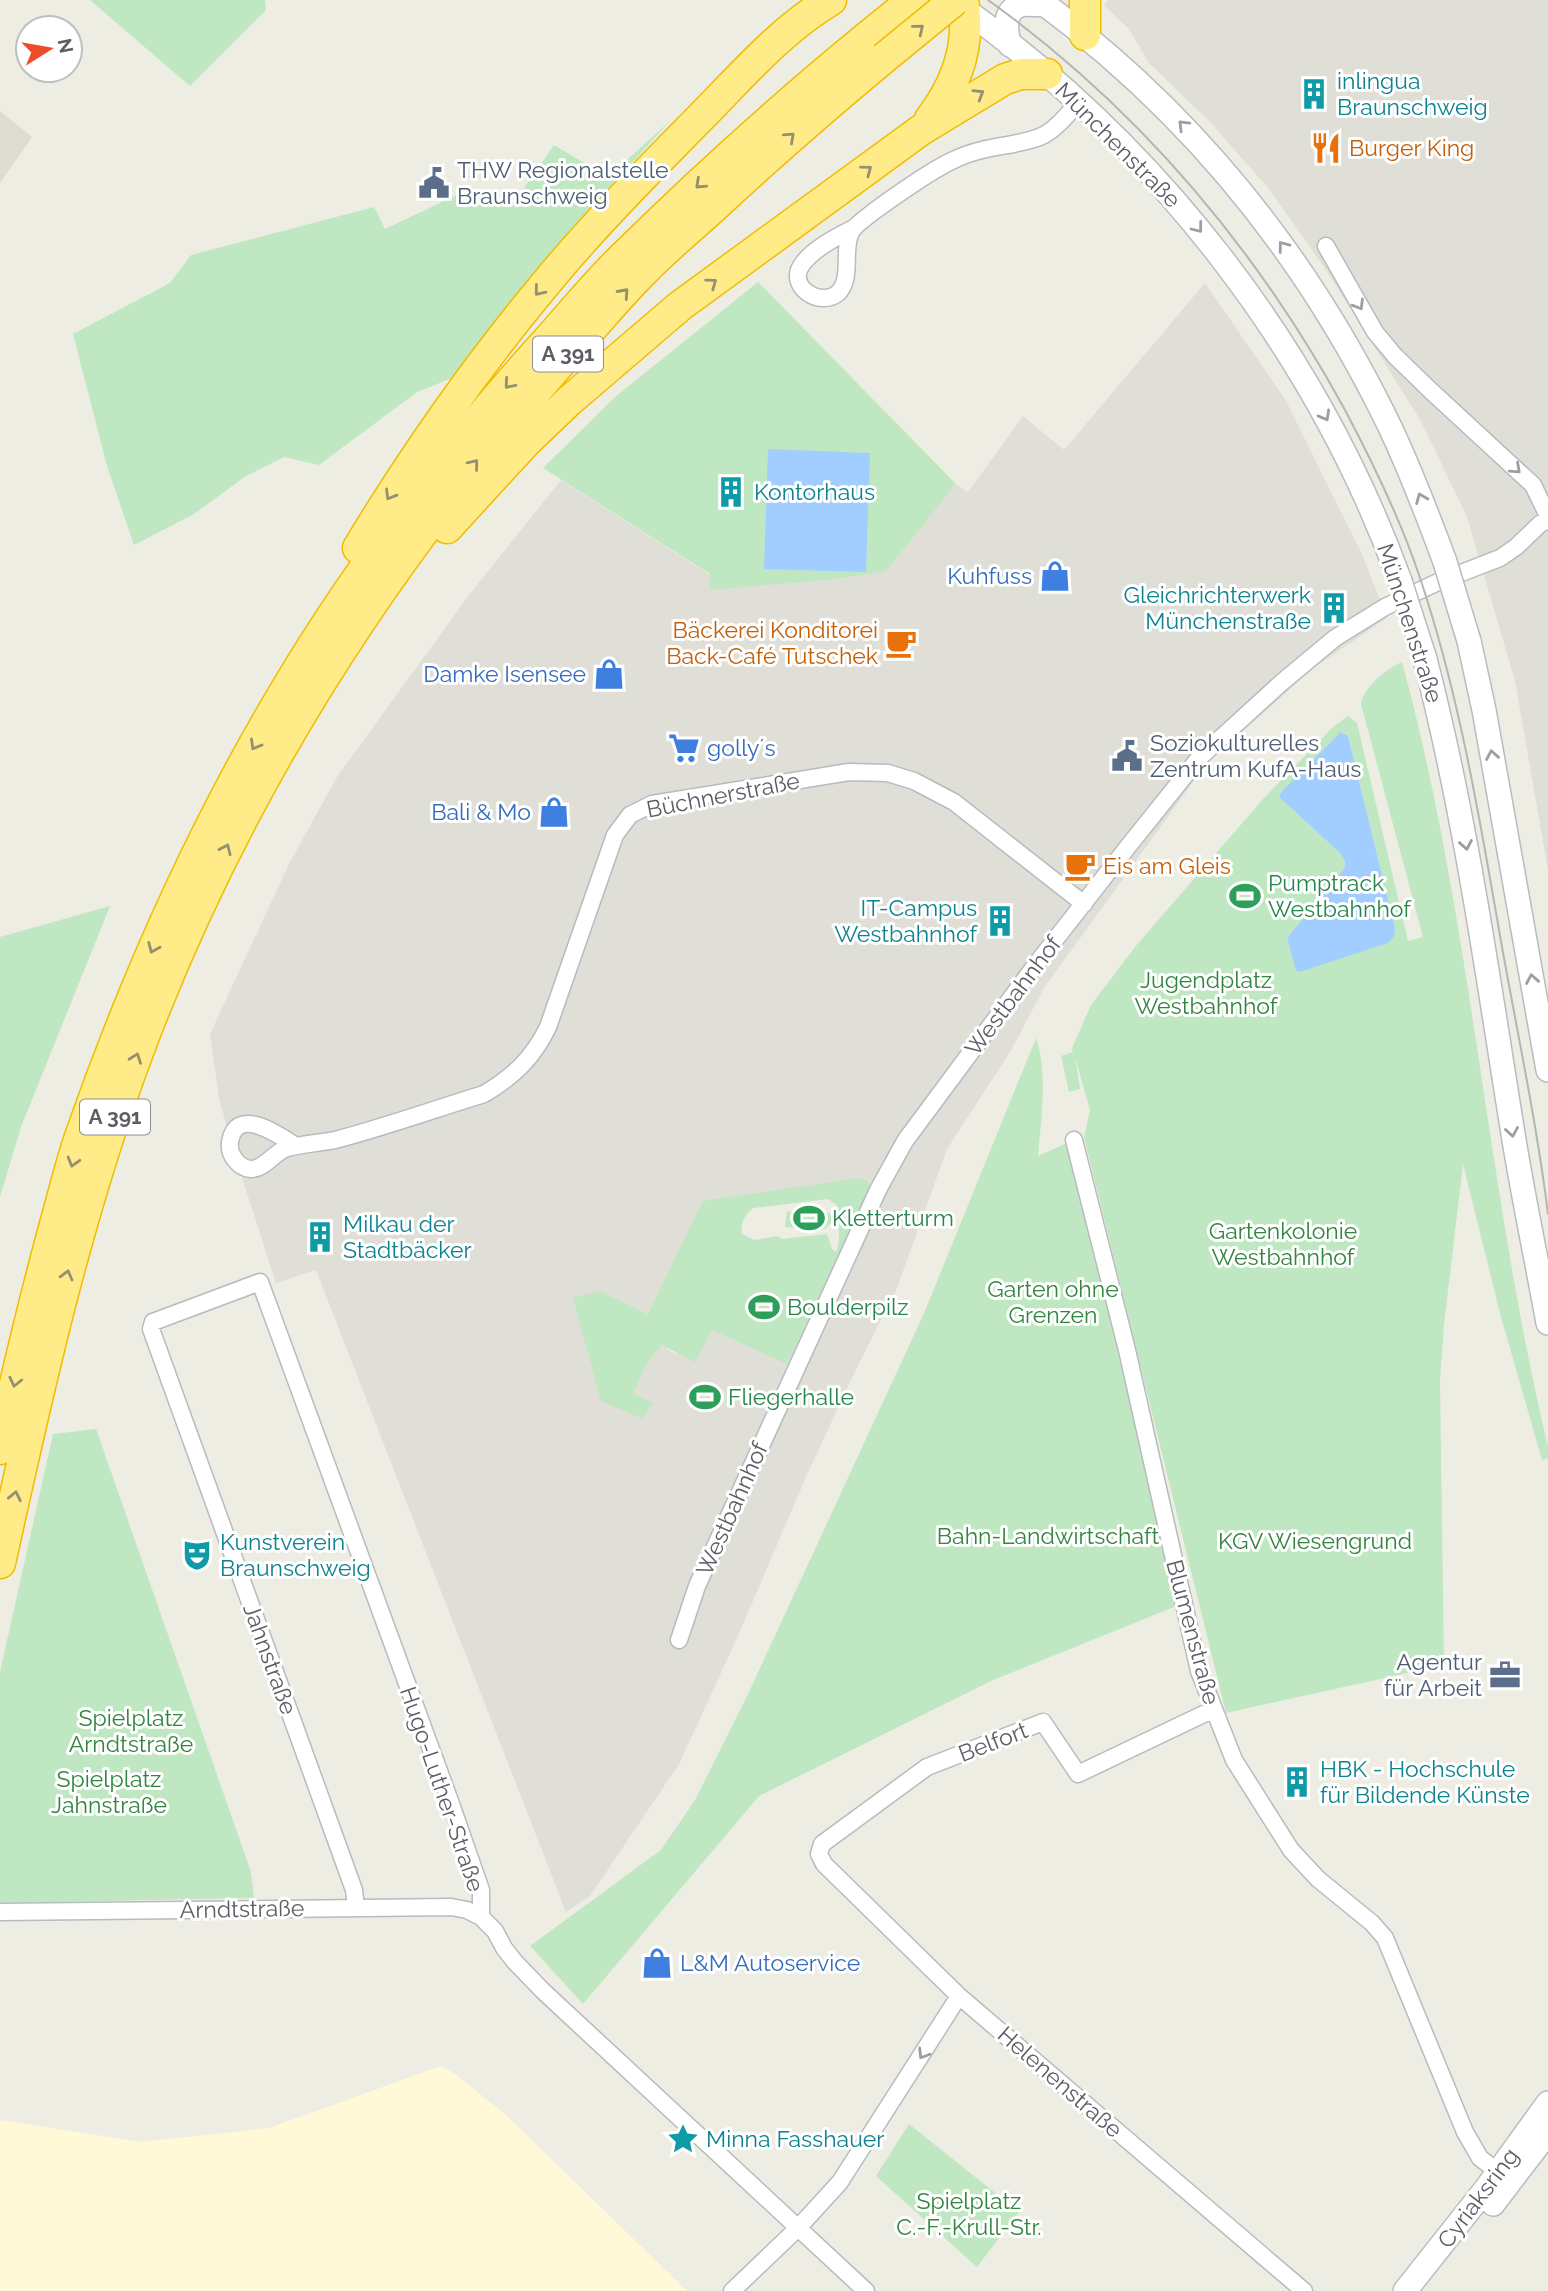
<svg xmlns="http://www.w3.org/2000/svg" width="1548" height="2291" viewBox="0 0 1548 2291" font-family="Raleway,sans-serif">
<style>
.commercial{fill:#fff9d8}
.industrial{fill:#dfded7;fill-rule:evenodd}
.education{fill:#dedcd1}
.green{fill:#bfe7c2;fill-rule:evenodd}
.water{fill:#a2ceff}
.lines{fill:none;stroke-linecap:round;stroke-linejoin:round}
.minor-casing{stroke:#b8bac0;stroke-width:19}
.secondary-casing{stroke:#b9bbc2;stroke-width:26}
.motorway-casing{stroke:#f1bc00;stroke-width:33}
.minor{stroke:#fff;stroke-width:16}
.secondary{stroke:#fff;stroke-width:23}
.motorway{stroke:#ffec89;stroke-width:30}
.tram{stroke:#b4b5b5;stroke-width:2}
.secondary-bridge-casing{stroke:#b9bbc2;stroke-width:26;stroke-linecap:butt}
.motorway-bridge-casing{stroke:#f1bc00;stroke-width:33;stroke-linecap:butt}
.secondary-bridge{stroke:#fff;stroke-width:23}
.motorway-bridge{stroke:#ffec89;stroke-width:30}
.oneway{stroke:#949071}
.oneway2{stroke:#9d9ea2}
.labels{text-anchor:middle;stroke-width:6;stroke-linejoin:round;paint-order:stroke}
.shield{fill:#fff;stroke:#8c8e92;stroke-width:2}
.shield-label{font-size:21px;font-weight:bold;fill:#5b5e64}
.culture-label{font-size:23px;fill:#0d838f;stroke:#fff;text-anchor:start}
.street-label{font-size:23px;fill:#5b5e64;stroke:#fff}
.food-label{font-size:23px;fill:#c56008;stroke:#fff;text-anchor:start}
.service-label{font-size:23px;fill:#4e5e75;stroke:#fff;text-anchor:start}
.shop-label{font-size:23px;fill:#366cbe;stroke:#fff;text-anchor:end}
.leisure-label{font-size:23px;fill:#27864d;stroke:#fff;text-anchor:start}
.park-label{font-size:23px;fill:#32843e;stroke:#fff}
</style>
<rect width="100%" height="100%" fill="#eeede3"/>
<!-- commercial -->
<path class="commercial" d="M441 2066 455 2074 504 2113 687 2291H0V2120L141 2142 269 2128Z"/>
<!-- industrial -->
<path class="industrial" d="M1108 0H1548V870L1515 681 1467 517 1421 421 1324 267 1268 188 1211 123 1149 63 1129 29 1104 5Z
M1205 283 1285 399 1362 554 1387 618 1315 667 1206 764 1044 988 1010 1052 947 1149 897 1288 855 1371 806 1477 738 1636 679 1764 590 1896 566 1912 316 1270 276 1283 234 1153 219 1098 210 1034 290 862 337 777 469 595 561 480 710 575 886 571 956 484 968 492 1023 416 1064 450ZM870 1188 787 1363 712 1330 675 1354 662 1345 647 1363 633 1394 600 1291 648 1314 704 1201Z"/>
<!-- education -->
<path class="education" d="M0 111 32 137 0 183Z"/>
<!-- green -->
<path class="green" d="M90 0H265L266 10 190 86Z
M670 121 575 225 450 379 417 392 319 465 284 457 246 476 194 514 134 545 107 466 73 334 170 283 191 255 374 207 385 229 463 192 513 204 554 145 608 177Z
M758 282 956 484 886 571 834 579 710 590V574L543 468 615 397Z
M1402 662C1472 919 1486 1188 1548 1447V1458L1542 1460 1501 1317 1463 1164 1444 1325 1440 1381 1444 1665 1226 1713 1084 1137 1090 1110 1075 1057 1080 1089 1069 1092 1061 1056 1073 1052 1072 1048 1091 1005 1135 947 1264 798 1332 728 1348 716 1357 723 1408 941 1423 937 1361 704C1365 685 1385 670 1402 662ZM1342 732 1348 736 1395 928 1296 971 1287 938 1344 869 1345 862 1341 854 1279 797 1281 792Z
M110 906 21 1127 0 1197V937Z
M1036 1038C1048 1072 1041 1120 1038 1156L1067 1143 1179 1605 993 1680 759 1796 583 2004 530 1946 661 1850 695 1800 749 1692 925 1311Z
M859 1178 868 1181 870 1188 787 1364 712 1330 695 1362 662 1345 647 1363 633 1394 653 1403 643 1419 601 1401 573 1298 600 1291 648 1314 703 1201ZM828 1199 837 1205C837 1220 842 1239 836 1252L832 1249 827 1234 781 1239 778 1236 754 1240 742 1234C740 1223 745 1215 753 1208Z
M822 1210 830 1214 832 1222 825 1229 809 1230 785 1227 787 1212Z
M96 1429 251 1872 254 1898 0 1903V1672L53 1434Z
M909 2124 1019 2212 977 2267 876 2176Z"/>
<!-- water -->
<path class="water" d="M768 449 870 453 866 572 764 569Z
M1341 732 1348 736 1395 928 1394 936 1388 943 1300 972 1296 971 1287 938 1344 869 1345 862 1341 854 1279 797 1281 792Z"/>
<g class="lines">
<defs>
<path id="minor" d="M852 229C836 237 811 250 801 266 788 287 820 308 838 293 853 278 842 250 851 232 856 222 907 188 919 180 939 167 959 155 982 150 1001 145 1026 144 1044 135 1058 127 1069 113 1079 101
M1326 246 1375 332 1395 356 1430 390 1533 485 1548 516
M1074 1140 1127 1350 1199 1671 1234 1760 1291 1850 1318 1879 1372 1923 1385 1938 1465 2132 1480 2158 1498 2172
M296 1146C280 1136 236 1104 230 1142 228 1154 238 1168 251 1169 265 1169 274 1152 287 1148 303 1144 319 1143 335 1140 385 1127 435 1109 484 1094 514 1076 533 1058 548 1027L615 835 630 815 652 804 849 772 888 773 914 781 954 802 1084 904
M679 1640 697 1586 878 1190 905 1141 1037 963 1130 844 1199 758 1281 683 1335 638 1385 607 1438 582 1500 558 1516 547 1540 524 1548 520
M1212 1710 1078 1774 1043 1722 927 1767 822 1844 819 1854 824 1864 959 1996 1304 2291
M356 1907 354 1890 151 1329 153 1322 260 1282 450 1801 481 1890V1917
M0 1912 451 1907 467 1910 481 1917 495 1931 504 1948 515 1962 543 1991 866 2291
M732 2291 798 2228 840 2182 959 1996"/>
<path id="secondary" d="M1039 0C1191 112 1306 254 1389 425 1410 469 1428 516 1445 562
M957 4C1158 146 1316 350 1400 581
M1010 45C1005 31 1003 10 1021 5 1028 3 1038 5 1045 5
M1469 641 1484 710 1548 1070
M1425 659C1466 817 1488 979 1514 1140 1524 1201 1537 1262 1548 1323
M1493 2204 1548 2132
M1405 2291 1485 2190 1548 2103"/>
<path id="motorway" d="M1085 0V35
M930 119C957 84 971 44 963 0
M447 528 526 442 569 401 680 306 921 130 1005 79 1021 74H1047
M358 548C413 457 474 370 542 288 590 229 644 175 697 121 739 79 780 30 831 0
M0 1449C18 1369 37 1289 59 1210 66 1185 72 1159 81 1134 144 954 225 779 330 619 396 519 471 424 552 335 575 309 598 281 623 257 715 166 812 80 913 0
M0 1563C38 1390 76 1218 138 1052 237 787 392 548 582 339 602 317 621 294 642 273 665 249 691 228 715 206 770 155 826 106 884 58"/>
</defs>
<!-- minor casing -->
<use href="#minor" class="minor-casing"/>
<!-- secondary casing -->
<use href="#secondary" class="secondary-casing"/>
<!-- motorway casing -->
<use href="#motorway" class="motorway-casing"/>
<!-- minor -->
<use href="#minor" class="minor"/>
<!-- secondary -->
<use href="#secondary" class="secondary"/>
<!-- motorway -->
<use href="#motorway" class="motorway"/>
<!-- tram -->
<path class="tram" d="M988 0C1138 108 1257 249 1345 410 1373 463 1400 518 1419 575 1460 696 1480 821 1502 947 1518 1036 1537 1125 1548 1214"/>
<defs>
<path id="secondary-bridge" d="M1445 562 1469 641
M1400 581 1425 659"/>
<path id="motorway-bridge" d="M884 58 955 0"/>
</defs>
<!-- secondary-bridge casing -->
<use href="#secondary-bridge" class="secondary-bridge-casing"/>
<!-- motorway-bridge casing -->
<use href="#motorway-bridge" class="motorway-bridge-casing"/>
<!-- secondary-bridge -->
<use href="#secondary-bridge" class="secondary-bridge"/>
<!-- motorway-bridge -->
<use href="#motorway-bridge" class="motorway-bridge"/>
</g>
<!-- one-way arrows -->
<defs><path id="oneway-chevron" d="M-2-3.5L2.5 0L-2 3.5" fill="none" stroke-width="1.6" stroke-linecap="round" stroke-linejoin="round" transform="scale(1.75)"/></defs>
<g class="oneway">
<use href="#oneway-chevron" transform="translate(919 29) rotate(-39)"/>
<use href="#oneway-chevron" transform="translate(979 94) rotate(-31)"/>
<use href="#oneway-chevron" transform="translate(790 137) rotate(-42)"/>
<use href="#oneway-chevron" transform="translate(867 170) rotate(-37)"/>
<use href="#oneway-chevron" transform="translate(700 184) rotate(137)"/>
<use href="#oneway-chevron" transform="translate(712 283) rotate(-36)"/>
<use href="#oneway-chevron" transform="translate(539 291) rotate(129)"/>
<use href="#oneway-chevron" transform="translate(624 293) rotate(-48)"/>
<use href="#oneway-chevron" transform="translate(509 384) rotate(131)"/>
<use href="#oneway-chevron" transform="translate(474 464) rotate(-51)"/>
<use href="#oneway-chevron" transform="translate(390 495) rotate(121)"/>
<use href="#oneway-chevron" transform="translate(255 745) rotate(120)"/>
<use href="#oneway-chevron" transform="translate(226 849) rotate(-65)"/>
<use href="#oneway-chevron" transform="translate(153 948) rotate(113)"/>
<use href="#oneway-chevron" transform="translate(136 1058) rotate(-70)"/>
<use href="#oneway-chevron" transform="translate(73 1162) rotate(106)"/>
<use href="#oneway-chevron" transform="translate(67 1275) rotate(-75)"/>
<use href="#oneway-chevron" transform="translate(15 1382) rotate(103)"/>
<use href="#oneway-chevron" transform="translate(15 1496) rotate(-78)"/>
</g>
<g class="oneway2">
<use href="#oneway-chevron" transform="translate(1183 125) rotate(-135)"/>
<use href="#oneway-chevron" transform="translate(1198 228) rotate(52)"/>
<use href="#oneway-chevron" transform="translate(1283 246) rotate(-127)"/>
<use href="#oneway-chevron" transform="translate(1359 305) rotate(59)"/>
<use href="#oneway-chevron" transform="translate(1325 416) rotate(61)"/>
<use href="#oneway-chevron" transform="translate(1516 469) rotate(42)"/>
<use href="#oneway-chevron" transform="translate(1421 498) rotate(-112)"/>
<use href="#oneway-chevron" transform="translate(1492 755) rotate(-100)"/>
<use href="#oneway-chevron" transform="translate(1466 845) rotate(80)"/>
<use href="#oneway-chevron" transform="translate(1532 979) rotate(-100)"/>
<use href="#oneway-chevron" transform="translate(1512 1132) rotate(81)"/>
<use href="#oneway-chevron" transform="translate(923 2054) rotate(122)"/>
</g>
<!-- icons -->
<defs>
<symbol id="building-bare" viewBox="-9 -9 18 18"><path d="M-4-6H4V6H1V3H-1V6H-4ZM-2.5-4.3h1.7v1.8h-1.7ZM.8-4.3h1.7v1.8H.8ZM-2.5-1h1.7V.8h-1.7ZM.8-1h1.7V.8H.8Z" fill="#0f9aa8" stroke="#fff" stroke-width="2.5" paint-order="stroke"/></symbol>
<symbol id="restaurant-bare" viewBox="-9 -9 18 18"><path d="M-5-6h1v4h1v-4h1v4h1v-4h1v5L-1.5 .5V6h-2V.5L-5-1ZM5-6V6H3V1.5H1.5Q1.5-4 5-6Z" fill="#e8710a" stroke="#fff" stroke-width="2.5" paint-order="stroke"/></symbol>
<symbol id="civic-bare" viewBox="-9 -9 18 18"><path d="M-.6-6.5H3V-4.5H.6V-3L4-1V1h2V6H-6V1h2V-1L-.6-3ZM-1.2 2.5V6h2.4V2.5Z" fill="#5c6f8a" stroke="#fff" stroke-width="2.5" paint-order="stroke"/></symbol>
<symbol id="shop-bare" viewBox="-9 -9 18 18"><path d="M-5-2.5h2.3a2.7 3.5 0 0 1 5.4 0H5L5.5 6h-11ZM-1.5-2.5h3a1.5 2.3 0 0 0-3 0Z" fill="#3f7fe0" stroke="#fff" stroke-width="2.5" paint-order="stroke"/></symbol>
<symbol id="cafe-bare" viewBox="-9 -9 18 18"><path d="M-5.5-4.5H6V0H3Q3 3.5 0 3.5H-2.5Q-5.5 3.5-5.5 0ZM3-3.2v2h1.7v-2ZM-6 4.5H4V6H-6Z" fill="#e8710a" stroke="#fff" stroke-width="2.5" paint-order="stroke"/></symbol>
<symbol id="supermarket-bare" viewBox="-9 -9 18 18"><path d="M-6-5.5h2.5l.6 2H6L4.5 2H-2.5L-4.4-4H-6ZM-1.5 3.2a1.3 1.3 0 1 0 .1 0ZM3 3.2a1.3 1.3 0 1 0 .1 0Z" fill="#3f7fe0" stroke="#fff" stroke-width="2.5" paint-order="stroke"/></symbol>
<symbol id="stadium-bare" viewBox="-9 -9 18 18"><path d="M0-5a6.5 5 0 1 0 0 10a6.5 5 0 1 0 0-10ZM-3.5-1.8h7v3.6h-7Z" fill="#2e9e5b" stroke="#fff" stroke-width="2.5" paint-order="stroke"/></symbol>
<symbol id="theatre-bare" viewBox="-9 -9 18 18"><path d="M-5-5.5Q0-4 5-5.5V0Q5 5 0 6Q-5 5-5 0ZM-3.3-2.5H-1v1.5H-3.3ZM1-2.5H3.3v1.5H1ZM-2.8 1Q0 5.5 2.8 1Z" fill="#0f9aa8" stroke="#fff" stroke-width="2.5" paint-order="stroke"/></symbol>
<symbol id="office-bare" viewBox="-9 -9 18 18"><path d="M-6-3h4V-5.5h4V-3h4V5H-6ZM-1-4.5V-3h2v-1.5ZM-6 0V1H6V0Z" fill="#5c6f8a" stroke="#fff" stroke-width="2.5" paint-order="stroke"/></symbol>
<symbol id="sight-bare" viewBox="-9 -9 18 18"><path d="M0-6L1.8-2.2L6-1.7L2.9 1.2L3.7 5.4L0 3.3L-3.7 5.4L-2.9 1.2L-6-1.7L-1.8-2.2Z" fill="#0f9aa8" stroke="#fff" stroke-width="2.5" paint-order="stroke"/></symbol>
</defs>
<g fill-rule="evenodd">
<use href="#building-bare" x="1292" y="72" width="44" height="44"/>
<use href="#restaurant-bare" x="1304" y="126" width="44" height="44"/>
<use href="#civic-bare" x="412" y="161" width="44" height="44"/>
<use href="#building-bare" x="709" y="470" width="44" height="44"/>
<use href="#shop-bare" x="1033" y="554" width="44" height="44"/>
<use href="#building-bare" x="1312" y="586" width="44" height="44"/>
<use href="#cafe-bare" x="879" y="621" width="44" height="44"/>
<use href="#shop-bare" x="587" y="652" width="44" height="44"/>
<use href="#supermarket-bare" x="662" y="726" width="44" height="44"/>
<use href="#civic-bare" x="1105" y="734" width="44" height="44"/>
<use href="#shop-bare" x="532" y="790" width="44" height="44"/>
<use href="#cafe-bare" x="1058" y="844" width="44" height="44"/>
<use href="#stadium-bare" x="1223" y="874" width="44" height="44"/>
<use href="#building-bare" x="978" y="899" width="44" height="44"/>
<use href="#stadium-bare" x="787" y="1196" width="44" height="44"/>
<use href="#building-bare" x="298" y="1215" width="44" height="44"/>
<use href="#stadium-bare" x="742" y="1285" width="44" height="44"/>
<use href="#stadium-bare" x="683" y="1375" width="44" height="44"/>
<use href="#theatre-bare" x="175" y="1533" width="44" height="44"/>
<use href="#office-bare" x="1483" y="1653" width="44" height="44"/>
<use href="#building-bare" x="1275" y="1760" width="44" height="44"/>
<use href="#shop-bare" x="635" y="1941" width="44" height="44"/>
<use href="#sight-bare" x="661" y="2117" width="44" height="44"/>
</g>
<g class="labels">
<!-- shield labels -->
<g class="shield">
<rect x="533" y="336.5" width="70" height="35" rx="5"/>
<rect x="80" y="1099.5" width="70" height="35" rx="5"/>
</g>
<g class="shield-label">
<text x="568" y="361">A 391</text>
<text x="115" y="1124">A 391</text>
</g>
<!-- culture labels -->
<g class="culture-label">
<text x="1337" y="89">inlingua<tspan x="1337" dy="26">Braunschweig</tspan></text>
<text x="754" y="500">Kontorhaus</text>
<text x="1311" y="603" text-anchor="end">Gleichrichterwerk<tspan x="1311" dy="26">Münchenstraße</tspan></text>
<text x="977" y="916" text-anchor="end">IT-Campus<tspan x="977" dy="26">Westbahnhof</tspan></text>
<text x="343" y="1232">Milkau der<tspan x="343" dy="26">Stadtbäcker</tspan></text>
<text x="220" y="1550">Kunstverein<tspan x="220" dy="26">Braunschweig</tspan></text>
<text x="1320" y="1777">HBK - Hochschule<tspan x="1320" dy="26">für Bildende Künste</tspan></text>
<text x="706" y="2147">Minna Fasshauer</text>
</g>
<!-- street labels -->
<g class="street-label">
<text transform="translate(1118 145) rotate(45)" y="8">Münchenstraße</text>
<text transform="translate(1410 623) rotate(72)" y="8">Münchenstraße</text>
<text transform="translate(723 795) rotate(-11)" y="8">Büchnerstraße</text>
<text transform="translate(1013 996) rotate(-53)" y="8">Westbahnhof</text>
<text transform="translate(732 1509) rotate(-66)" y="8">Westbahnhof</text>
<text transform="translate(1193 1632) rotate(75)" y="8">Blumenstraße</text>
<text transform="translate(270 1659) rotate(70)" y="8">Jahnstraße</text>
<text transform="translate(993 1742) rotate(-21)" y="8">Belfort</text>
<text transform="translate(442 1789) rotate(71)" y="8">Hugo-Luther-Straße</text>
<text transform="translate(242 1909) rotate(-1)" y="8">Arndtstraße</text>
<text transform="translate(1060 2082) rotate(41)" y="8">Helenenstraße</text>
<text transform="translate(1478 2198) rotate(-53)" y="8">Cyriaksring</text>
</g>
<!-- food labels -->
<g class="food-label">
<text x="1349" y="156">Burger King</text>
<text x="878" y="638" text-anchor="end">Bäckerei Konditorei<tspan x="878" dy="26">Back-Café Tutschek</tspan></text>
<text x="1103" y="874">Eis am Gleis</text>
</g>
<!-- service labels -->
<g class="service-label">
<text x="457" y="178">THW Regionalstelle<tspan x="457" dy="26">Braunschweig</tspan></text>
<text x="1150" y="751">Soziokulturelles<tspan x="1150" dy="26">Zentrum KufA-Haus</tspan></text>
<text x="1482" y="1670" text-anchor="end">Agentur<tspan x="1482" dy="26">für Arbeit</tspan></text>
</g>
<!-- shop labels -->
<g class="shop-label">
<text x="1032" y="584">Kuhfuss</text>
<text x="586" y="682">Damke Isensee</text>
<text x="707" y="756" text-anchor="start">golly´s</text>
<text x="531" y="820">Bali &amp; Mo</text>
<text x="680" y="1971" text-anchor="start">L&amp;M Autoservice</text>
</g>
<!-- leisure labels -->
<g class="leisure-label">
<text x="1268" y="891">Pumptrack<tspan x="1268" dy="26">Westbahnhof</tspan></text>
<text x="832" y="1226">Kletterturm</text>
<text x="787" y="1315">Boulderpilz</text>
<text x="728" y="1405">Fliegerhalle</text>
</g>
<!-- park labels -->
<g class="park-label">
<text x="1206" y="988">Jugendplatz<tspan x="1206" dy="26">Westbahnhof</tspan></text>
<text x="1283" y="1239">Gartenkolonie<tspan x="1283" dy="26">Westbahnhof</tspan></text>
<text x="1053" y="1297">Garten ohne<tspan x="1053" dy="26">Grenzen</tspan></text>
<text x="1048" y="1544">Bahn-Landwirtschaft</text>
<text x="1315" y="1549">KGV Wiesengrund</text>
<text x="131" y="1726">Spielplatz<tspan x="131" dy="26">Arndtstraße</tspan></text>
<text x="109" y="1787">Spielplatz<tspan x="109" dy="26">Jahnstraße</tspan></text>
<text x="969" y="2209">Spielplatz<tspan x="969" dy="26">C.-F.-Krull-Str.</tspan></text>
</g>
</g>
<!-- north arrow -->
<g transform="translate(49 49) rotate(79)"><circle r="33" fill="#ffffff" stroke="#bdbfc1" stroke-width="2"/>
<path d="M0-5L12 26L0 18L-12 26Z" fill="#ed4c2a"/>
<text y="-10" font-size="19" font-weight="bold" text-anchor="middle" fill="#5b5e64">N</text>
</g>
</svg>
